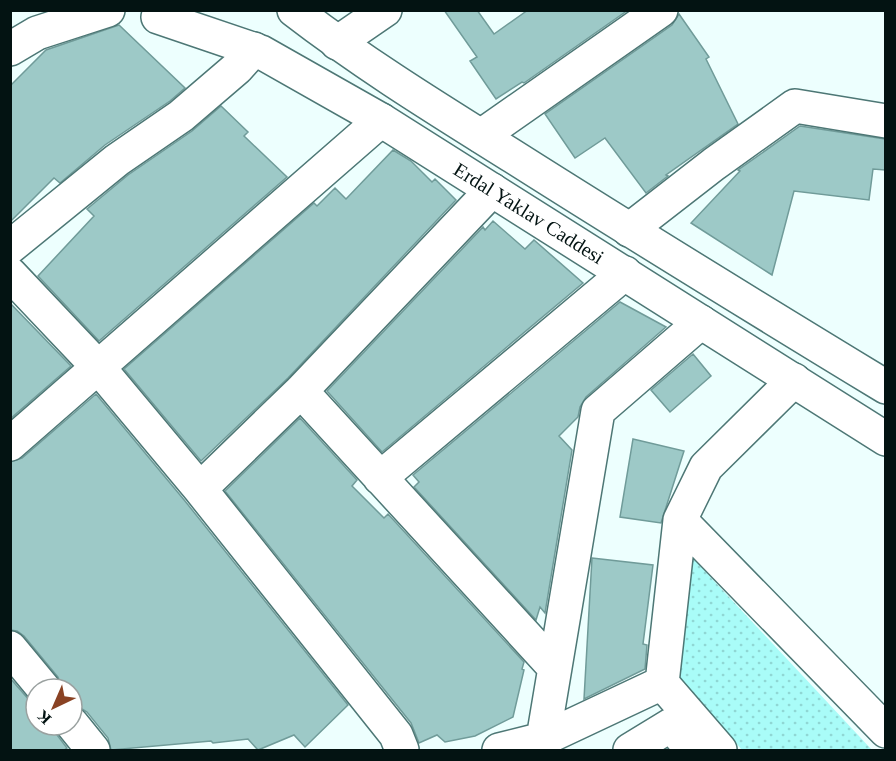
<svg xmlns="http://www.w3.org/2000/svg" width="896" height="761" viewBox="0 0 896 761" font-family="'Times New Roman',serif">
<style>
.park{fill:url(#park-dots)}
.building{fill:#9dc9c7;stroke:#709b99;stroke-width:1.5}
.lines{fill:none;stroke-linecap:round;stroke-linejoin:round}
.minor-casing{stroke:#4d7775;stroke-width:36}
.major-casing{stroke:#4d7775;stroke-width:36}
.minor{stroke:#fff;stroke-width:33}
.major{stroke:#fff;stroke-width:33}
.labels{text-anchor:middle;stroke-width:5;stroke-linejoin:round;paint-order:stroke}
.street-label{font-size:20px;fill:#031312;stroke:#fff}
</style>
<defs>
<pattern id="park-dots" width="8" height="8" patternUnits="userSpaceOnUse" patternTransform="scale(1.5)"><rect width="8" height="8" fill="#a9fcf8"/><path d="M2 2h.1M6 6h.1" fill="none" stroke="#90d7d4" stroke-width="1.8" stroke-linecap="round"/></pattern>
</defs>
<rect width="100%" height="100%" fill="#edfffe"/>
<!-- park -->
<path class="park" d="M687 552 872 750H742L675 672Z"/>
<!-- building -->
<path class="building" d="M444 10H477L494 34 528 10H628L524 83 522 82 496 99 470 61 477 57Z
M679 14 709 57 706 59 738 124 666 175 668 176 646 193 605 138 575 158 545 114 672 25Z
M119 25 185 88 170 101 105 145 60 183 54 178 10 222V86L46 50Z
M221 106 248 132 244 136 287 177 99 341 38 276 94 216 87 209 128 175 192 131Z
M800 126 885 139V170L873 169 869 200 794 191 772 275 691 223 740 171 738 170Z
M393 150 411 161 432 182 435 179 456 200 288 378 201 461 124 369 314 203 317 206 335 188 346 199Z
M493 221 525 249 534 240 583 283 382 452 327 391 483 227 485 230Z
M620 302 666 327 586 397 580 407 578 417 559 436 572 450 545 613 540 607 536 620 414 487 419 482 413 475Z
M10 303 71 366 10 419Z
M693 354 711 376 670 412 651 390Z
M96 394 185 501 348 705 305 747 294 735 258 750 248 739 213 743 211 741 111 750 108 738 87 712 79 707 72 706V689H62L58 677 24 636 17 631 10 630V462L22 458Z
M300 418 357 480 352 486 384 518 388 514 524 662 522 669 524 670 513 717 475 736 445 742 437 735 419 743 411 723 225 491Z
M633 439 684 451 661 523 620 517Z
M592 558 653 565 643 644 647 645 645 669 584 699Z
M10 678 30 701 36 706V725H54L57 735 67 748 64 750H10Z"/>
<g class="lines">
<defs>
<path id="minor" d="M337 43 385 10
M481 136 661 10
M629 230 714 164 795 106 886 121
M10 247 117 160 181 116 237 68 254 49
M10 274 99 368 200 489 396 735 402 750
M301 391 555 668
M10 444 381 120
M380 478 625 273
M200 489 301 391 492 190
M680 520 886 731
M10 648 44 689
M662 683 680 520 706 467 794 380
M72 724 93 750
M543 739 598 411 701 322
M499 750 543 739 662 683 720 750
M630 750 671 725 692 750"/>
<path id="major" d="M294 10C364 64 439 110 514 157 637 235 761 311 886 387
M158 17 261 52 381 120 886 439
M10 49 37 33 108 10"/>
</defs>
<!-- minor casing -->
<use href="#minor" class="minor-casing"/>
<!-- major casing -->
<use href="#major" class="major-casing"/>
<!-- minor -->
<use href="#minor" class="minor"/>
<!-- major -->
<use href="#major" class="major"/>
</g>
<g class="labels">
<!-- street labels -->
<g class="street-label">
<text transform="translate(529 213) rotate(32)" y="7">Erdal Yaklav Caddesi</text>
</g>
</g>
<!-- border -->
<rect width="896" height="761" fill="none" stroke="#031312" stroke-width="24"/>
<!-- north arrow -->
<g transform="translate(54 707) rotate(224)"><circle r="28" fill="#ffffff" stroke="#9aa1a0" stroke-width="1.5"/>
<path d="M0-4.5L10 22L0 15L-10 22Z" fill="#8a4223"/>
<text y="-9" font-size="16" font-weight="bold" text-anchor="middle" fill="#031312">K</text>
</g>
</svg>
